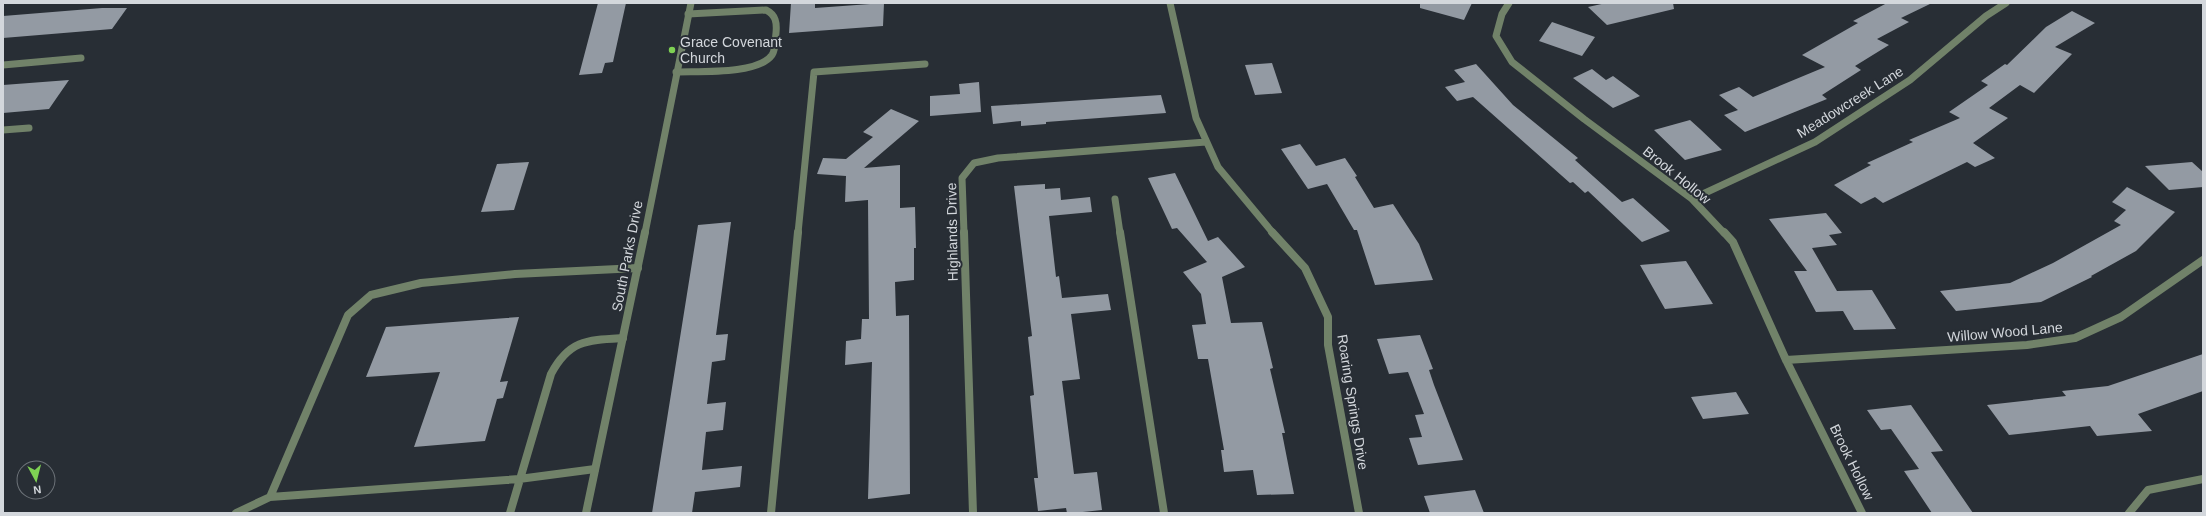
<svg xmlns="http://www.w3.org/2000/svg" width="2206" height="516" viewBox="0 0 2206 516" font-family="Arial,sans-serif">
<style>
.building{fill:#939aa3}
.lines{fill:none;stroke-linecap:round;stroke-linejoin:round}
.service-far1{stroke:#718269;stroke-width:7}
.service{stroke:#718269;stroke-width:8}
.minor-far1{stroke:#718269;stroke-width:7}
.minor{stroke:#718269;stroke-width:8}
.tertiary-far1{stroke:#718269;stroke-width:7}
.tertiary{stroke:#718269;stroke-width:8}
.poi-dot{fill:#7ed153;stroke:#282e35;stroke-width:1.5}
.labels{text-anchor:middle;stroke-width:4;stroke-linejoin:round;paint-order:stroke}
.poi-label{font-size:14px;fill:#d3d7dc;stroke:#282e35;text-anchor:start}
.street-label{font-size:14px;fill:#d3d7dc;stroke:#282e35}
</style>
<rect width="100%" height="100%" fill="#282e35"/>
<!-- building -->
<path class="building" d="M598 3H626L613 62 605 63 602 73 579 75Z
M791 3H815V8L884 3 883 26 789 33Z
M1420 3H1472L1464 20 1420 8Z
M1606 3H1673L1674 9 1607 25 1588 7Z
M1887 3H1932L1901 18 1909 22 1877 39 1889 45 1855 66 1861 70 1822 95 1827 99 1745 132 1724 115 1738 110 1719 95 1739 87 1753 97 1825 67 1802 55 1858 23 1853 21Z
M102 8H127L112 29 3 38V16Z
M2072 11 2095 23 2055 47 2072 54 2034 93 2020 85 1989 108 2008 118 1973 143 1995 158 1975 167 1967 162 1883 203 1875 197 1861 204 1834 185 1871 165 1867 163 1913 142 1909 140 1960 118 1949 112 1988 85 1981 81 2005 64 2007 65 2046 27Z
M1552 22 1595 37 1582 56 1539 41Z
M1272 63 1282 93 1255 95 1245 65Z
M1476 64 1513 105 1578 158 1575 160 1622 202 1633 198 1670 231 1642 242 1588 191 1585 193 1573 182 1570 183 1473 97 1457 101 1445 87 1465 82 1454 70Z
M1592 69 1606 80 1613 76 1640 96 1613 108 1573 78Z
M69 80 49 109 3 113V85Z
M979 82 981 112 930 116V96L960 94 959 84Z
M1161 95 1166 113 1046 122V124L1021 126V121L993 124 991 106Z
M891 109 919 121 864 168 900 165V208L915 207 916 248H914V280L895 282 896 316 909 315 910 494 868 499 872 362 845 365 846 341 861 339 862 319H869L868 200 845 202 846 176 817 174 823 158 846 159 873 137 863 132Z
M1690 120 1700 129 1722 150 1685 160 1654 130Z
M1300 144 1316 166 1345 158 1357 176 1355 177 1374 208 1393 204 1419 244 1433 280 1375 285 1357 230H1354L1327 184 1308 189 1281 149Z
M529 162 514 210 481 212 497 164Z
M2192 162 2203 172V187L2169 190 2145 166Z
M1175 173 1208 241 1218 237 1245 267 1222 277 1231 323 1262 322 1273 368 1270 369 1285 433H1282L1294 494 1257 495 1253 470 1224 472 1221 450H1224L1208 359H1198L1192 325 1206 324 1201 294 1183 272 1207 262 1177 228 1172 229 1148 178Z
M1045 184V189L1060 188 1061 200 1090 197 1092 212 1049 216 1056 277 1059 276 1062 298 1108 294 1111 310 1071 314 1080 379 1062 381 1074 474 1097 472 1102 510 1073 513H1067L1066 508 1038 511 1034 478H1038L1030 396 1034 395 1028 337 1032 336 1014 186Z
M2127 187 2175 212 2136 251 2091 276 2092 277 2041 302 1956 311 1940 291 2010 283 2053 263 2121 225 2114 221 2126 210 2112 202Z
M1826 213 1842 233 1829 235 1837 245 1812 248 1837 291 1872 290 1896 329 1854 330 1843 311 1816 312 1794 271H1807L1769 219Z
M731 222 716 335 728 334 725 360 712 362 707 404 726 402 723 430 706 432 702 470 742 466 740 487 695 492 692 513H652L698 225Z
M1686 261 1713 304 1665 309 1640 265Z
M519 317 500 382 508 381 503 398 497 399 485 441 414 447 440 372 366 377 386 327Z
M1420 335 1433 369 1429 370 1434 385 1463 460 1418 465 1409 438 1422 437 1415 415 1424 414 1408 372 1389 374 1377 339Z
M2203 354V391L2138 414 2152 431 2097 436 2090 426 2009 435 1987 405 2066 396 2062 391 2108 386Z
M1736 392 1749 414 1703 419 1691 397Z
M1911 405 1943 451 1931 452 1973 513H1932L1904 471 1919 469 1891 429 1881 430 1867 410Z
M1475 490 1484 513H1430L1424 496Z"/>
<g class="lines">
<!-- service-far1 -->
<path class="service-far1" d="M676 72C698 71 758 75 772 55 776 49 775 40 776 33 777 23 776 15 766 10L688 14
M3 130 29 128
M1115 199 1120 233
M798 233 814 72 925 64"/>
<!-- service -->
<path class="service" d="M1120 232 1164 513
M595 469 519 479 270 497 348 315 371 295 421 283 515 274 638 268
M236 513 270 497
M510 513 551 374C569 340 587 340 623 338
M771 513 798 232
M2129 513 2148 490 2203 479"/>
<!-- minor-far1 -->
<path class="minor-far1" d="M1170 3 1196 118 1218 167 1273 233
M1509 3 1502 14 1496 36 1512 62 1584 119 1692 199 1724 233
M3 65 81 58
M1692 199 1815 142 1910 80 1986 16 2006 3
M964 233 962 178 974 163 998 158 1206 142"/>
<!-- minor -->
<path class="minor" d="M964 232 973 513
M1272 232 1305 268 1328 317V345L1359 513
M1724 232 1733 242 1786 360 1862 513
M1786 360 2027 345 2075 338 2121 317 2203 260"/>
<!-- tertiary-far1 -->
<path class="tertiary-far1" d="M645 233 691 3"/>
<!-- tertiary -->
<path class="tertiary" d="M586 513 645 232"/>
</g>
<!-- markers -->
<circle class="poi-dot" cx="672" cy="50" r="4"/>
<g class="labels">
<!-- poi labels -->
<g class="poi-label">
<text x="680" y="47">Grace Covenant<tspan x="680" dy="16">Church</tspan></text>
</g>
<!-- street labels -->
<g class="street-label">
<text transform="translate(1850 102) rotate(-32)" y="5">Meadowcreek Lane</text>
<text transform="translate(1677 175) rotate(39)" y="5">Brook Hollow</text>
<text transform="translate(952 232) rotate(-91)" y="5">Highlands Drive</text>
<text transform="translate(627 256) rotate(-79)" y="5">South Parks Drive</text>
<text transform="translate(2005 332) rotate(-5)" y="5">Willow Wood Lane</text>
<text transform="translate(1353 402) rotate(81)" y="5">Roaring Springs Drive</text>
<text transform="translate(1852 462) rotate(64)" y="5">Brook Hollow</text>
</g>
</g>
<!-- border -->
<rect width="2206" height="516" fill="none" stroke="#d3d7dc" stroke-width="8"/>
<!-- north arrow -->
<g transform="translate(36 480) rotate(173)"><circle r="19" fill="#282e35" stroke="#6c7278"/>
<path d="M0-3L7 15L0 10L-7 15Z" fill="#7ed153"/>
<text y="-6" font-size="11" font-weight="bold" text-anchor="middle" fill="#d3d7dc">N</text>
</g>
</svg>
